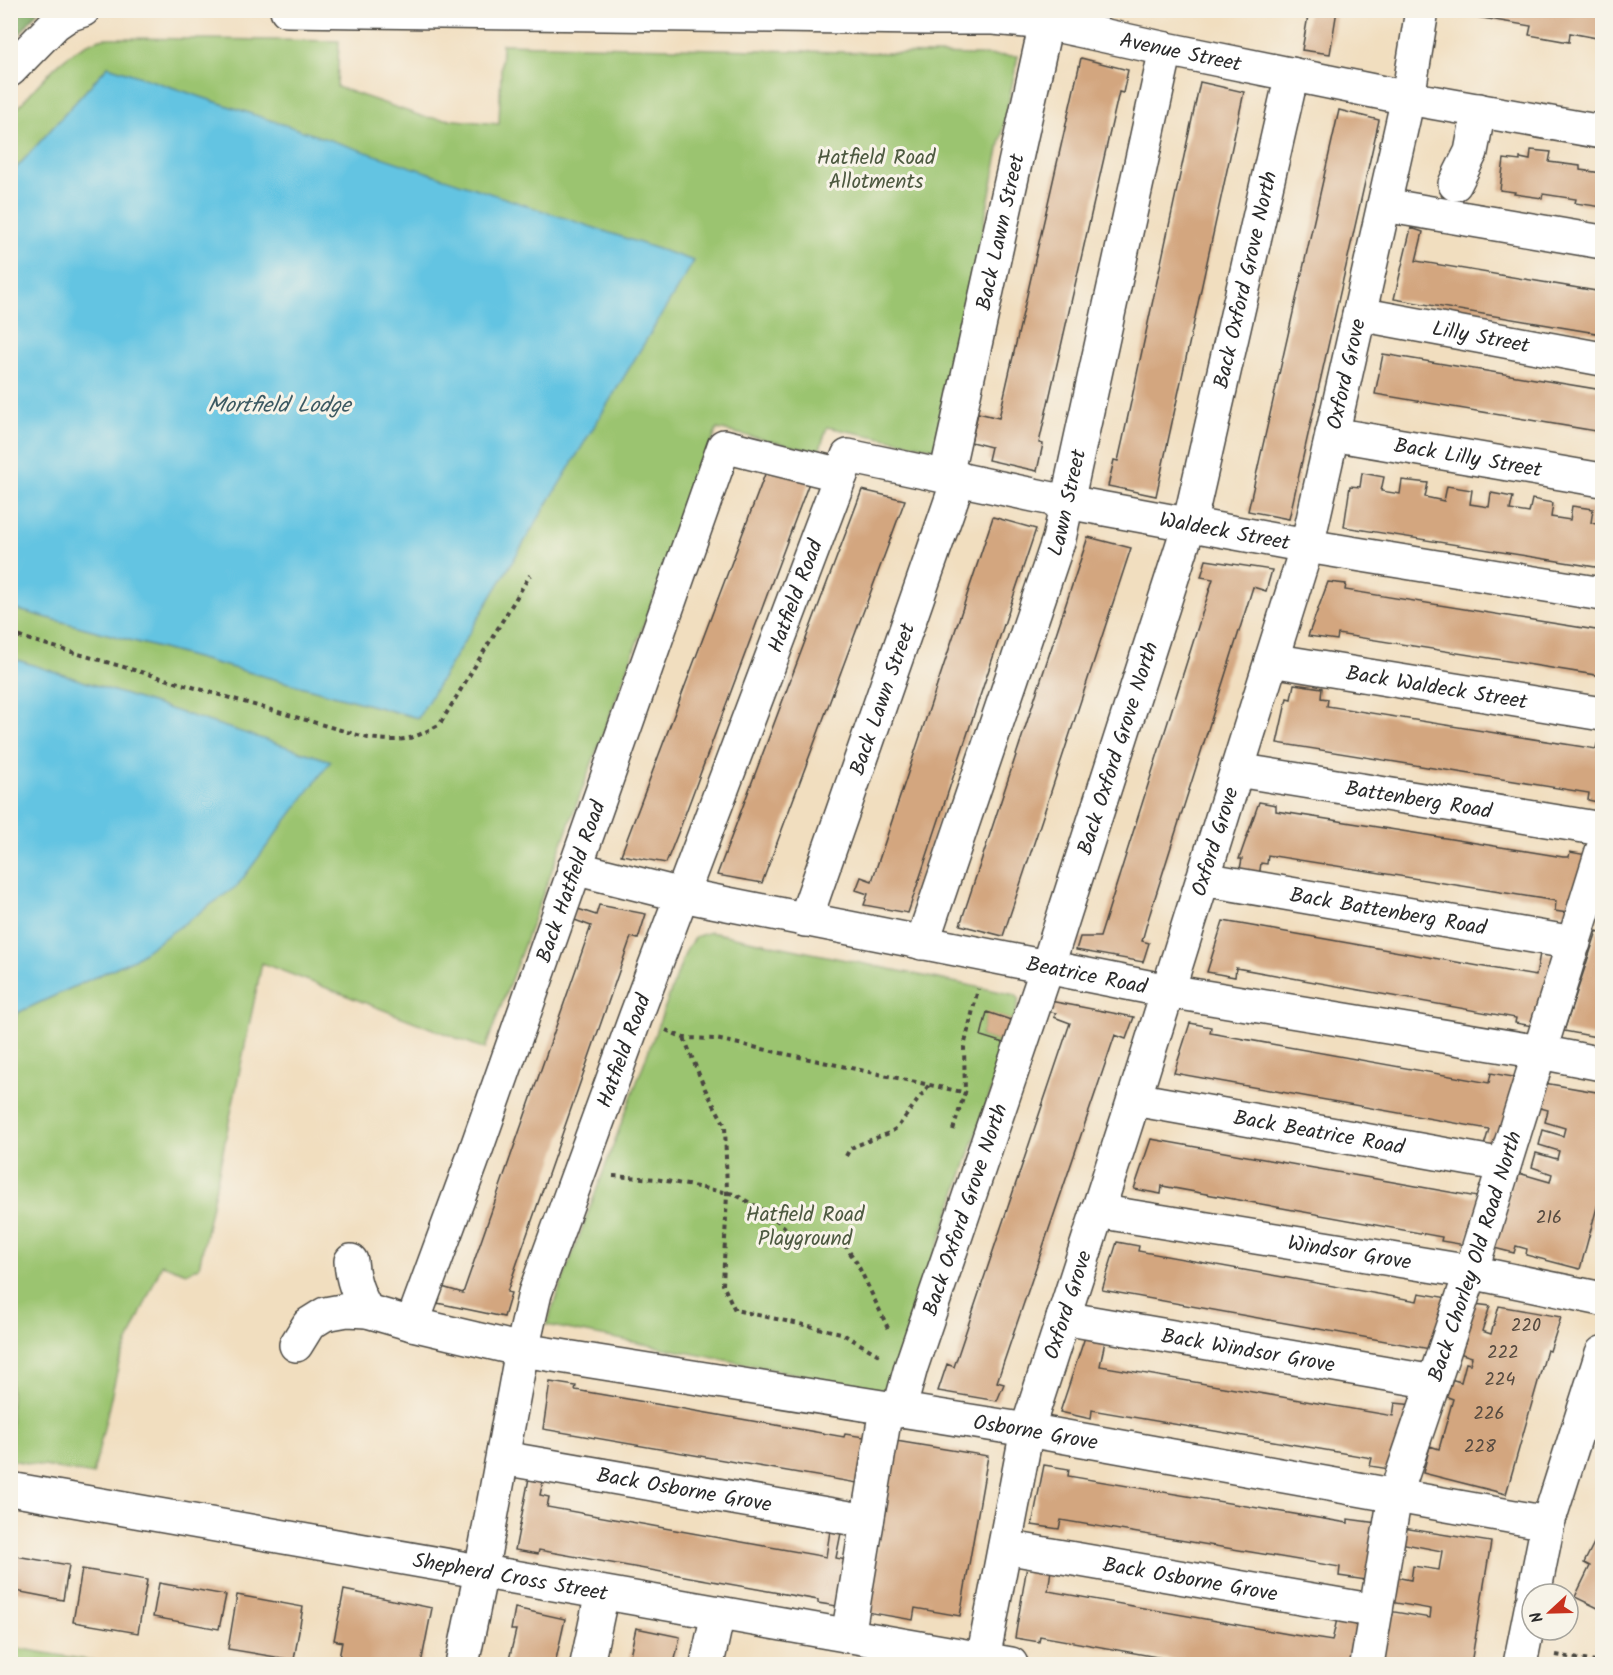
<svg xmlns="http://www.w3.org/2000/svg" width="1613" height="1675" viewBox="0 0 1613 1675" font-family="Kalam,sans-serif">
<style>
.green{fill:#9bc470;stroke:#63784e;stroke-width:1.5}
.forest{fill:#7caa62;stroke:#546a46;stroke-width:1.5}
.water{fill:#64c4e2;stroke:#487886;stroke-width:1.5}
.building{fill:#d3a67f}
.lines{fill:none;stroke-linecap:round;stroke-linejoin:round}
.minor-casing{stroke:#494641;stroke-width:36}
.major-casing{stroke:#494641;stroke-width:36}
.path{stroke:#494641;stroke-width:4;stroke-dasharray:4.5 4.5;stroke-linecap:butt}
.minor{stroke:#fff;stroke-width:33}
.major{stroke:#fff;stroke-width:33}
.labels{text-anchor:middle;stroke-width:6;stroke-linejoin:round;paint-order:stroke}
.number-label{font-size:18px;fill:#554a40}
.street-label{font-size:21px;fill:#2b2b2b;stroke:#f7f3e8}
.park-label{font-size:21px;fill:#4d5940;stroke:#f7f3e8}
.water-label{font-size:22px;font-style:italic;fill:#3c5962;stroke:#f7f3e8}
</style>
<rect width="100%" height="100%" fill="#f7f3e8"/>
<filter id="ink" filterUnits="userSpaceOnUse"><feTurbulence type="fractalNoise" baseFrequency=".0167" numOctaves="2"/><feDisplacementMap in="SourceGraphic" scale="12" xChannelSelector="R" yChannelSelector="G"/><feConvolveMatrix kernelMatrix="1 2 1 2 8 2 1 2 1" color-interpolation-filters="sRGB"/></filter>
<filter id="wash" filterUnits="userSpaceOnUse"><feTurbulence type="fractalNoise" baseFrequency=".008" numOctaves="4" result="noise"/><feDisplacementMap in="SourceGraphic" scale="24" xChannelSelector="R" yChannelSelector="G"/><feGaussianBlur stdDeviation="1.35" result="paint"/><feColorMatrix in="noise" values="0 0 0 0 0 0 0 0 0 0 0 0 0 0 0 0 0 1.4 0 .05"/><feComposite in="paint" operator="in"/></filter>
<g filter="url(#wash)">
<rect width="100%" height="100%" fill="#f1debf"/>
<!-- green -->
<path class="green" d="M123 38 339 41 337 87 424 117 499 124 502 44 1018 56 938 449 827 427 819 452 717 429 485 1049 262 963 199 1267 186 1273 162 1264 119 1363 93 1475 11 1460 10 1032 17 1013 134 959 330 761 11 658V608L418 718 108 66 11 174V115C36 88 63 50 100 39 107 37 116 38 123 38Z
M710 932 1016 995 1019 999 1014 1021 987 1013 981 1036 1007 1044 888 1392 546 1325 687 948 695 937Z
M11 1647 110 1664H11Z"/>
<!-- forest -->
<path class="forest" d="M11 10 38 11 11 45 10 11Z"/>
<!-- water -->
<path class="water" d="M108 66 694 261 418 718 11 608V174Z
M11 658 331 761 237 886 134 959 17 1013 11 1032Z"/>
<g id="blocks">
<!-- building -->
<path class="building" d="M1309 10H1337L1330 54 1302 50Z
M1453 10H1602V39L1570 33 1569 42 1529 35 1531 26 1453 13Z
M1081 58 1128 70 1123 93 1119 92 1044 421 1039 443 1043 444 1037 471 988 460 991 447 971 442 978 413 999 418Z
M1200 82 1244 92 1156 496 1108 486 1114 460 1118 461 1123 439Z
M1339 110 1379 120 1289 519 1248 511Z
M1531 150 1551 152 1549 162 1580 166V170L1602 173V207L1575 203 1576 199 1543 194 1542 198 1514 194 1515 192 1500 190 1504 159 1520 161V158L1530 160Z
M1411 228 1423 232 1416 261 1602 292V334L1394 299Z
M1383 354 1602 390V432L1375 394Z
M767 469 810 480 680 828 666 863 621 855Z
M1362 473 1384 477 1381 491 1400 494 1402 480 1428 483 1425 497 1444 501 1447 486 1472 490 1470 504 1489 507 1491 493 1513 497 1510 510 1529 513 1532 499 1553 503 1551 517 1570 520 1572 506 1593 509 1591 523 1602 525V568L1344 527 1350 486 1360 487Z
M862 490 905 500 811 752 762 883 717 875Z
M993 517 1036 529 978 702 908 913 864 905 868 894 856 890 861 877 872 881Z
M1088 537 1131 548 1042 819 1003 936 960 925Z
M1206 560 1272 570 1266 591 1253 587 1147 923 1142 941 1149 943 1143 962 1076 950 1080 937H1100L1213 579 1201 577Z
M1328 582 1346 584 1345 590 1602 631V676L1338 634 1337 640 1308 636Z
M1294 684 1322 688 1321 698 1328 699 1327 706 1596 749 1597 744 1602 745V803L1588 800 1589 793 1277 743 1287 698 1291 699Z
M1259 802 1276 805V811L1371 826 1563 857H1569L1570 852 1593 856 1574 914 1555 911 1556 901 1268 855 1267 864 1261 863 1259 877 1239 874 1242 859H1239Z
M599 905 646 914 638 939 631 937 507 1292 511 1293 504 1317 437 1303 442 1287 463 1293 568 992 591 926 572 919 575 908 596 915Z
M1223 921 1536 976 1540 953 1559 956 1538 1027 1515 1023 1516 1018 1236 968 1235 977 1207 972Z
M1597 931 1602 933V1038L1564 1031Z
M1050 1001 1134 1017 1126 1039 1115 1035 997 1382 1004 1384 997 1401 938 1391 947 1364 954 1367 1070 1023 1054 1017 1056 1013 1047 1011Z
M987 1012 1014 1021 1007 1044 981 1036Z
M1190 1023 1211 1027 1210 1033 1489 1083 1491 1073 1519 1078 1496 1151 1483 1149 1489 1129 1174 1073Z
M1544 1083 1602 1093V1189L1580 1269 1526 1255 1527 1249 1516 1246 1514 1253 1494 1248 1515 1172 1550 1182 1552 1174 1532 1167 1536 1153 1557 1159 1559 1151 1539 1145 1543 1130 1563 1136 1565 1128 1545 1122 1548 1110 1537 1107Z
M1151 1139 1410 1185 1483 1198 1465 1245 1441 1241 1442 1237 1162 1186 1161 1194 1134 1189Z
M1117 1242 1139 1246 1138 1251 1417 1301 1419 1293 1448 1298 1430 1349 1102 1290Z
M1474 1304 1490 1306 1482 1331 1491 1334 1499 1306 1561 1317 1550 1351 1547 1350 1506 1494 1423 1473 1430 1446 1439 1449 1453 1399 1445 1396 1450 1379 1461 1382 1466 1363 1470 1364 1472 1357 1459 1353Z
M1085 1337 1105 1341 1100 1366 1393 1416 1395 1403 1414 1405 1395 1470 1370 1466 1372 1458 1092 1410 1091 1419 1060 1412Z
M550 1382 576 1386 575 1390 616 1397 844 1437 845 1434 871 1438 863 1484 543 1429Z
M896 1441 988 1456 960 1616 915 1608 913 1620 866 1612Z
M1044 1465 1069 1469 1068 1476 1348 1523V1519L1377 1523 1366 1580 1339 1576 1340 1567 1061 1520 1059 1529 1032 1525Z
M529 1478 543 1481 540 1495 549 1497 547 1507 826 1557 830 1531 841 1533 836 1558 851 1561 843 1607 818 1603V1600L539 1550 538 1554 515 1550Z
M1403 1528 1491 1542 1471 1664H1380L1389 1611 1430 1618 1431 1609 1390 1602 1395 1577 1411 1580 1413 1566 1439 1570 1442 1551 1400 1543Z
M1602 1536V1610L1575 1597 1590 1566 1584 1563 1596 1539Z
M10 1555 69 1565 63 1600 10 1590Z
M1027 1566 1051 1570 1048 1591 1294 1635 1332 1641 1337 1619 1362 1623 1354 1664H1196L1040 1636 1039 1642 1015 1638Z
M82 1569 147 1580 138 1633 73 1622Z
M159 1583 226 1595 219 1629 153 1617Z
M344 1590 432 1608 421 1664H338L342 1642 334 1640Z
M237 1595 303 1607 294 1660 228 1649Z
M515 1608 565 1619 555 1664H508L516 1630H511Z
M636 1628 680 1637 674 1664H628Z"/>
</g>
</g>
<g filter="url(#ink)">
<use href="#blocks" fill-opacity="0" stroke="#494641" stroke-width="1.5"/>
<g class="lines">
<defs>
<g id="minor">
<path id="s1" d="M287 10 925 18H993L1046 23 1166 49 1408 98 1602 132"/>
<path d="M10 70 55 24 68 15 83 10"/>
<path d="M1455 184 1471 152 1479 110"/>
<path d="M1384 205 1602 242"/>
<path id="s2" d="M1359 314 1602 359"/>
<path id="s3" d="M1332 434 1602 480"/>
<path id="s4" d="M946 476 1046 23"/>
<path id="s5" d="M1271 660 1602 714"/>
<path id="s6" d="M1237 770 1602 829"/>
<path id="s7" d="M574 868 682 895 1168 991 1540 1052 1602 1064"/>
<path id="s8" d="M1203 879 1574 943"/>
<path id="s9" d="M805 920 959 478"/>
<path id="s10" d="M922 943 1059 539 1166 49"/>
<path id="s11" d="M1134 1099 1504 1165"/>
<path id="s12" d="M1097 1211 1471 1272 1602 1299"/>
<path d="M351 1261C352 1280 358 1294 367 1311"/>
<path id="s13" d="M1063 1318 1434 1382"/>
<path id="s14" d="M412 1324 472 1161 724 446 841 475"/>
<path id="s15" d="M296 1345 309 1324 325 1314 347 1310 367 1311 412 1324 522 1350 1027 1430 1548 1523"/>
<path id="s16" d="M899 1411 911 1367 1047 968 1189 525 1292 74"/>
<path id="s17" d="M503 1458 867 1521"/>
<path id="s18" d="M10 1489 1011 1664"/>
<path id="s19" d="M1005 1547 1376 1611"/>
<path d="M848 1636 886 1409"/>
<path id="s20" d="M462 1664 481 1572 522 1350 535 1293 636 1016 848 456 1067 502 1307 546 1602 594"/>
<path d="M587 1664 602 1593"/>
<path d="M707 1664 718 1613"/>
<path id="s21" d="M982 1664 1027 1430 1134 1099 1307 546 1408 98 1422 10"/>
<path id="s22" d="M1367 1664 1395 1496 1471 1272 1602 851"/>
</g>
<path id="major" d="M1534 1594 1548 1523 1602 1353
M1520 1664 1532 1604"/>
</defs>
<!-- minor casing -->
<use href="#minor" class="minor-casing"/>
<!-- major casing -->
<use href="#major" class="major-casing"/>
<!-- path -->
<path class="path" d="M10 634 368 738C401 742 411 741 440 724L530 575
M666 1030 684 1038 716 1039 967 1093
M684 1038 705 1089 725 1125 727 1193 723 1285 735 1310 841 1333 879 1355
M953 1130 965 1092 964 1047 978 989
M846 1156 850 1149 855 1146 889 1133 897 1128 929 1085
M613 1176 656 1179 734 1194 770 1214 795 1237 804 1241H812L831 1237 840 1238 857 1263 888 1328
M1556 1655 1602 1663"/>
<!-- minor -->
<use href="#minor" class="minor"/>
<!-- major -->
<use href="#major" class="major"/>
</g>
</g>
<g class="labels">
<!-- number labels -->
<g class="number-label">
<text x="1549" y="1223">216</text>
<text x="1526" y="1331">220</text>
<text x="1503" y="1358">222</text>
<text x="1500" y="1385">224</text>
<text x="1489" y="1419">226</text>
<text x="1480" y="1452">228</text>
</g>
<!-- street labels -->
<g class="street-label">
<text dy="7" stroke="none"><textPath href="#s1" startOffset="897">Avenue Street</textPath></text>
<text dy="7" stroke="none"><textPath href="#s4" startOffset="250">Back Lawn Street</textPath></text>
<text dy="7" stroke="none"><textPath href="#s16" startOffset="1184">Back Oxford Grove North</textPath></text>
<text dy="7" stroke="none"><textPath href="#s2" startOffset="124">Lilly Street</textPath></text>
<text dy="7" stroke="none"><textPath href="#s21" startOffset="1342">Oxford Grove</textPath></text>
<text dy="7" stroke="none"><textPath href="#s3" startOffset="138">Back Lilly Street</textPath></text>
<text dy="7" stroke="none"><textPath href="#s10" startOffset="464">Lawn Street</textPath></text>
<text dy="7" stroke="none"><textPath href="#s20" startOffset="1656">Waldeck Street</textPath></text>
<text dy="7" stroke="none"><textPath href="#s20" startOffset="1122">Hatfield Road</textPath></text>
<text dy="7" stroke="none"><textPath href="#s5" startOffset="168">Back Waldeck Street</textPath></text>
<text dy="7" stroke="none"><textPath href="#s9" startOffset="234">Back Lawn Street</textPath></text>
<text dy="7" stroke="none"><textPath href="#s16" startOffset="698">Back Oxford Grove North</textPath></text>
<text dy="7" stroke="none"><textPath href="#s6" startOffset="184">Battenberg Road</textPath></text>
<text dy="7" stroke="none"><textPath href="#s21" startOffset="856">Oxford Grove</textPath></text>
<text dy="7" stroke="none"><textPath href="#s14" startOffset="470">Back Hatfield Road</textPath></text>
<text dy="7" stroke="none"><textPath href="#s8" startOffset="188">Back Battenberg Road</textPath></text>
<text dy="7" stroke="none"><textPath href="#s7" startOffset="524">Beatrice Road</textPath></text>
<text dy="7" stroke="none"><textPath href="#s20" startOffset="636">Hatfield Road</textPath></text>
<text dy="7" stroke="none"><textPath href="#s11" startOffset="188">Back Beatrice Road</textPath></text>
<text dy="7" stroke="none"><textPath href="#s16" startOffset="212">Back Oxford Grove North</textPath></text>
<text dy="7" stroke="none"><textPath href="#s12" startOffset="256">Windsor Grove</textPath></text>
<text dy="7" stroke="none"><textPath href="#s22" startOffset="423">Back Chorley Old Road North</textPath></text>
<text dy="7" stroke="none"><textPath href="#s21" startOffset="370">Oxford Grove</textPath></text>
<text dy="7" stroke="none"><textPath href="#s13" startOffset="188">Back Windsor Grove</textPath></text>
<text dy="7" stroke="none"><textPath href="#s15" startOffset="766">Osborne Grove</textPath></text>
<text dy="7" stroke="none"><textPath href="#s17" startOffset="184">Back Osborne Grove</textPath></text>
<text dy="7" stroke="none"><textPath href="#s18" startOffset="508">Shepherd Cross Street</textPath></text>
<text dy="7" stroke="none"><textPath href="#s19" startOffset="188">Back Osborne Grove</textPath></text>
</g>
<!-- park labels -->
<g class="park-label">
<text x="876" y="164">Hatfield Road<tspan x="876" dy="24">Allotments</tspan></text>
<text x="805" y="1221">Hatfield Road<tspan x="805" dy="24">Playground</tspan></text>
</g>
<!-- water labels -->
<g class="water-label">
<text x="279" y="412">Mortfield Lodge</text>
</g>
</g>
<!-- margin -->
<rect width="1613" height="1675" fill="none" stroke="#f7f3e8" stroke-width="36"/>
<!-- north arrow -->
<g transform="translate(1550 1612) rotate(248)"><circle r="28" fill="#f7f3e8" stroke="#a5a39c" stroke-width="1.5"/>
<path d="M0-4.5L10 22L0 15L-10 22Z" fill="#c8321e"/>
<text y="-9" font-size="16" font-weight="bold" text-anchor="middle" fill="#2b2b2b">N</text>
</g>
</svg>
